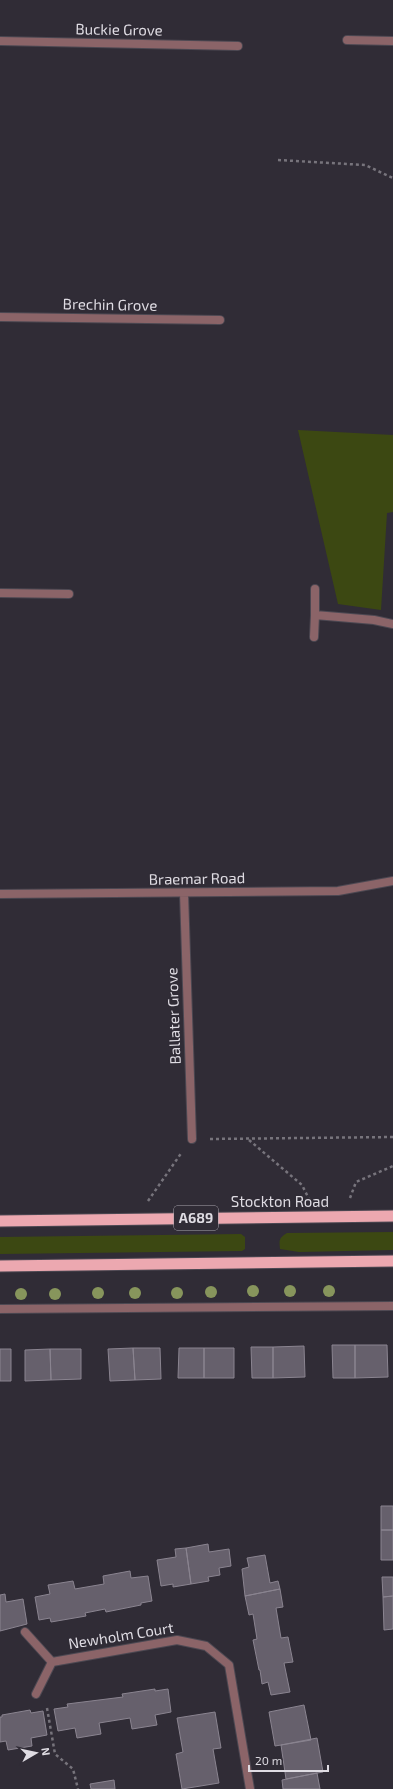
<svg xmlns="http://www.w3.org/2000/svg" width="393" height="1789" viewBox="0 0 393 1789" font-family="'Exo 2',sans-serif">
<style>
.green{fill:#3c4812}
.building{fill:#66606c;stroke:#8a8490}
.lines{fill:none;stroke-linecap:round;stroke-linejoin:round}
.minor-casing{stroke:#4c4852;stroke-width:10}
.trunk-casing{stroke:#4c4852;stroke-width:13}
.path{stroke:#77747c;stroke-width:2.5;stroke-dasharray:3 3;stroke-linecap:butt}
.minor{stroke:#8b6468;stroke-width:8}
.trunk{stroke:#eca8b0;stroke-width:11}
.tree{fill:#87955c}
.labels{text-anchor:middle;stroke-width:3;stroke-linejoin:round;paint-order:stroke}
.shield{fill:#302c36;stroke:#aaa7af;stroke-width:1}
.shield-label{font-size:14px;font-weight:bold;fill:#dfdce3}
.street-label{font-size:15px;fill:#dfdce3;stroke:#302c36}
</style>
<rect width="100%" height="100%" fill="#302c36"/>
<!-- green -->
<path class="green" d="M298 430 393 435V512L387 513 381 610 338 604Z
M393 1232V1250L299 1252 280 1249C279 1240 279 1238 287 1233Z
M241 1234 245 1237V1249L242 1251 0 1254V1237Z"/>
<!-- building -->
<path class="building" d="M332 1345H355V1378H333Z
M355 1345H387L388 1377 355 1378Z
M304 1346 305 1377 273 1378V1347Z
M251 1347H273V1378H252Z
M133 1348H160L161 1379 135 1380Z
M133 1348 135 1380 110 1381 108 1349Z
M179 1348H204V1378H178Z
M204 1348H234V1378H204Z
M0 1349H11V1381H0Z
M50 1349H81V1379L51 1380Z
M50 1349 51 1380 25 1381V1350Z
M381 1506H393V1530H381Z
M381 1530H393V1560H381Z
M208 1544 209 1552 229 1549 231 1566 219 1568 220 1575 208 1577 209 1581 191 1584 186 1548Z
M186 1548 191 1584 173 1587V1584L161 1586 157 1560 176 1557 175 1549Z
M265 1555 270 1583 278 1581 280 1589 245 1596 242 1569 249 1567 247 1558Z
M130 1571 131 1578 148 1576 152 1601 141 1603V1605L106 1612 105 1609 85 1613 86 1616 51 1622 50 1618 39 1620 35 1597 50 1594 48 1585 73 1581 75 1589 104 1584 103 1576Z
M382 1577H393V1596L383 1597Z
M280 1589 283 1607 276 1608 281 1638 288 1637 293 1662 284 1663 290 1692 271 1695 268 1682 262 1684 260 1670H259L253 1640 257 1639 253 1614 249 1615 245 1596Z
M5 1594 6 1602 23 1599 27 1624 0 1631V1595Z
M393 1596V1629L384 1630 383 1597Z
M155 1689V1691L168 1689 171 1712 155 1715 157 1725 132 1729 130 1718 99 1723 101 1734 77 1738 75 1728 58 1731 54 1709 68 1707 67 1704 123 1697 122 1694Z
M304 1705 311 1740 275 1746 269 1712Z
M30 1710 31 1713 43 1711 47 1735 31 1738 32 1746 8 1750 6 1741 0 1742V1717H2V1715Z
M215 1712 221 1748 213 1749 219 1783 182 1789 176 1754 183 1752 177 1718Z
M317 1738 323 1772 286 1779 281 1745Z
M317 1773 320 1789H283L282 1780Z
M114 1780 115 1789H91L90 1784Z"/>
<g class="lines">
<defs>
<path id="minor" d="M347 40 393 41
M0 41 238 46
M0 317 220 320
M315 589V615L374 620 393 624
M0 593 69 594
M314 637 315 615
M184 893 192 1139
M0 894 338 891 393 881
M0 1309 393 1306
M25 1632 52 1662 36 1694
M52 1662 177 1640 206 1646 229 1665 250 1789"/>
<path id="trunk" d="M0 1221 393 1216
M0 1266 393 1261"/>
</defs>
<!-- minor casing -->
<use href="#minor" class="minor-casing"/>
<!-- trunk casing -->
<use href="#trunk" class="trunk-casing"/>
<!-- path -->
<path class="path" d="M278 160 365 165 393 178
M210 1139 393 1137
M249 1140 302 1185 309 1199
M350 1198 356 1182 393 1166
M148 1201 182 1152
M47 1708 55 1754 73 1769 78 1789"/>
<!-- minor -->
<use href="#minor" class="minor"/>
<!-- trunk -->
<use href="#trunk" class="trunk"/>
</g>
<!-- trees -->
<g class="tree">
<circle cx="253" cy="1291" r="6"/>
<circle cx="290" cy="1291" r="6"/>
<circle cx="329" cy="1291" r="6"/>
<circle cx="211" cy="1292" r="6"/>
<circle cx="98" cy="1293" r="6"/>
<circle cx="135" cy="1293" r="6"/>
<circle cx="177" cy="1293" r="6"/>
<circle cx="21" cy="1294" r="6"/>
<circle cx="55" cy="1294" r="6"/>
</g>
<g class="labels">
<!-- shield labels -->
<rect class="shield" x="174" y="1206" width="44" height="24" rx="3"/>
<g class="shield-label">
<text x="196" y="1223">A689</text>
</g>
<!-- street labels -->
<g class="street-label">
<text transform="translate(119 30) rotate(1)" y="5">Buckie Grove</text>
<text transform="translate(110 305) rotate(1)" y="5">Brechin Grove</text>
<text transform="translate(197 879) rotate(-1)" y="5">Braemar Road</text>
<text transform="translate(174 1016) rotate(-92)" y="5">Ballater Grove</text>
<text x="280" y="1207">Stockton Road</text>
<text transform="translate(121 1636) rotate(-9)" y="5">Newholm Court</text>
</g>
</g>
<!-- north arrow -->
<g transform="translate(36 1753) rotate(81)" stroke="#302c36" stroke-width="3" paint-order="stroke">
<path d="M0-3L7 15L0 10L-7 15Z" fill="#dfdce3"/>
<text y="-6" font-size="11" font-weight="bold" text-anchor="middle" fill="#dfdce3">N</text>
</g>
<!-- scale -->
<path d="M249 1765v6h79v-6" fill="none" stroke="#dfdce3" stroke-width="2"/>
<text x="255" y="1765" font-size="12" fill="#dfdce3" stroke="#302c36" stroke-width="3" paint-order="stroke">20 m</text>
</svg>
